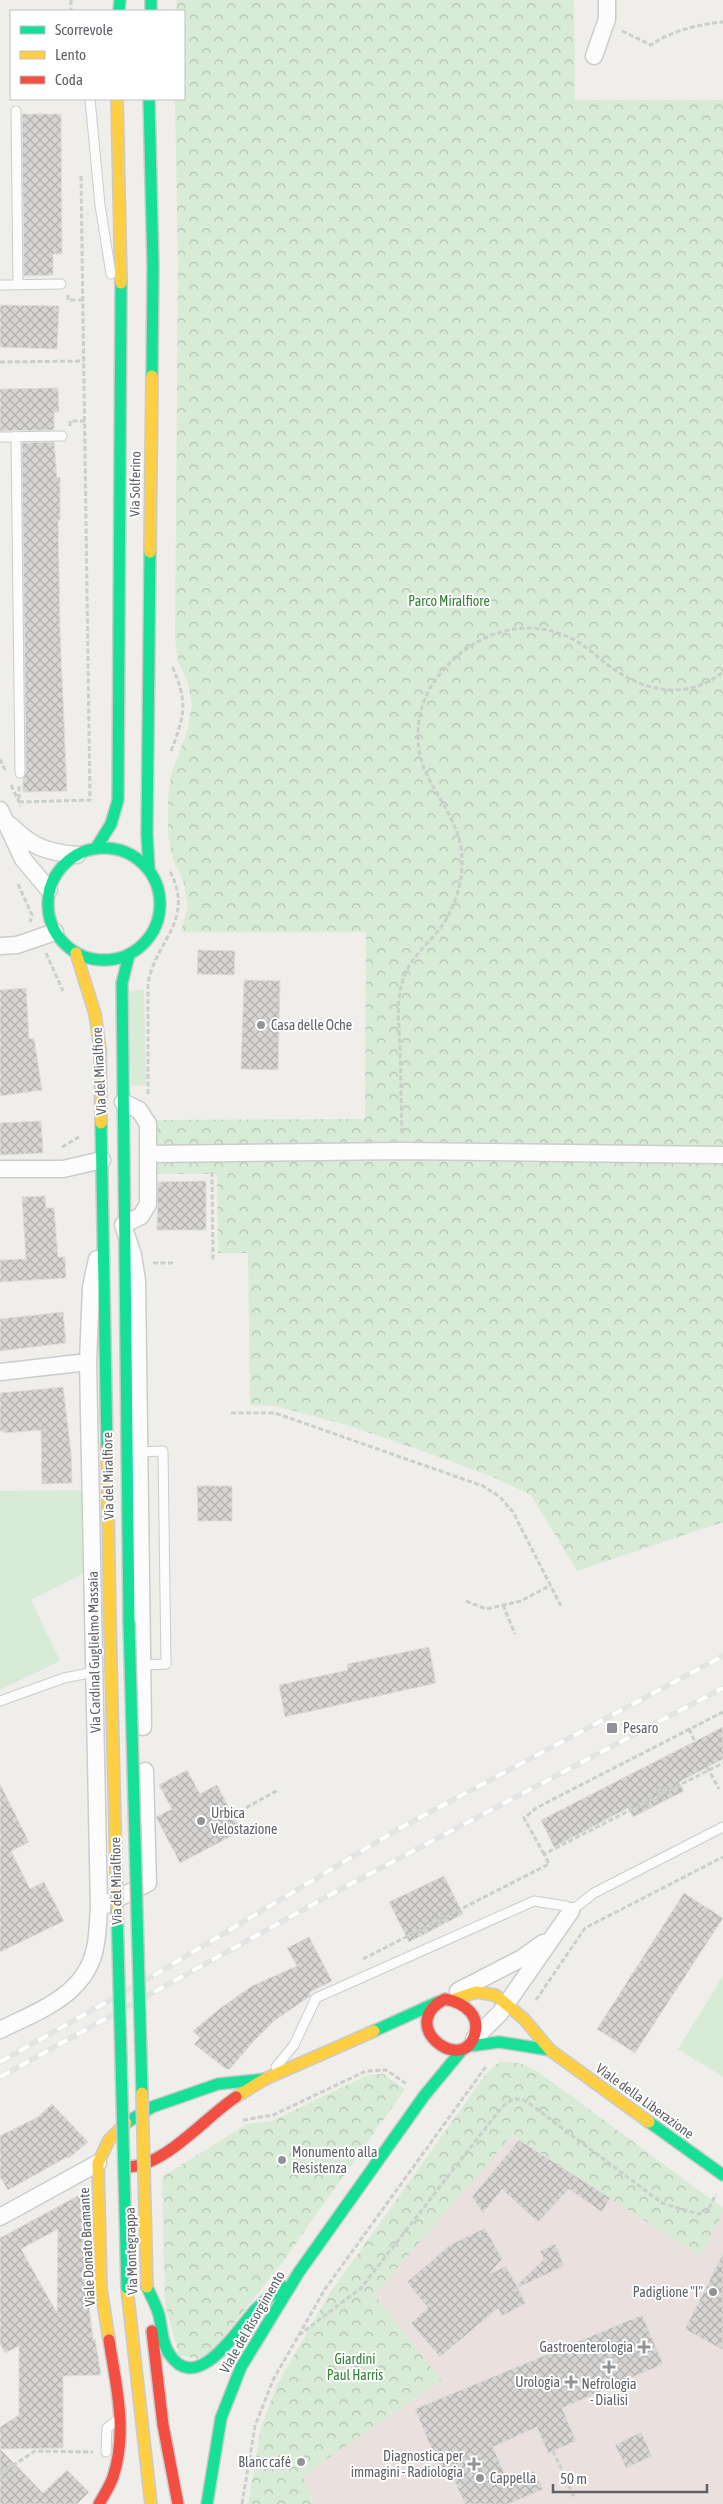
<svg xmlns="http://www.w3.org/2000/svg" width="723" height="2504" viewBox="0 0 723 2504" font-family="'Asap Condensed',sans-serif">
<style>
.medical{fill:#eae0de}
.green{fill:#d8ebd6}
.park{fill:url(#park-crowns)}
.building{fill:url(#building-cross-hatch);stroke:#deddd9;fill-rule:evenodd}
.lines{fill:none;stroke-linecap:round;stroke-linejoin:round}
.lane-casing{stroke:#cbcccc;stroke-width:11}
.street-casing{stroke:#cbcccc;stroke-width:19}
.fast-casing{stroke:#cacacb;stroke-width:14}
.slow-casing{stroke:#cacacb;stroke-width:14}
.jam-casing{stroke:#cacacb;stroke-width:14}
.path{stroke:#cacfcc;stroke-width:3;stroke-dasharray:5 2.5;stroke-linecap:butt}
.lane{stroke:#fdfcfc;stroke-width:9}
.street{stroke:#fdfcfc;stroke-width:16}
.fast{stroke:#16e098;stroke-width:11}
.slow{stroke:#ffcf43;stroke-width:11}
.jam{stroke:#f24e42;stroke-width:11}
.rail-casing{stroke:#e4e4e4;stroke-width:5.5}
.rail{stroke:#fff;stroke-width:4;stroke-dasharray:11;stroke-linecap:butt}
.fast-bridge-casing{stroke:#cacacb;stroke-width:14;stroke-linecap:butt}
.slow-bridge-casing{stroke:#cacacb;stroke-width:14;stroke-linecap:butt}
.fast-bridge{stroke:#16e098;stroke-width:11}
.slow-bridge{stroke:#ffcf43;stroke-width:11}
.poi-dot{fill:#919496;stroke:#fff;stroke-width:2}
.labels{text-anchor:middle;stroke-width:4;stroke-linejoin:round;paint-order:stroke}
.street-label{font-size:14px;fill:#5f6368;stroke:#fff}
.park-label{font-size:14px;fill:#348238;stroke:#fff}
.poi-label{font-size:14px;fill:#5f6368;stroke:#fff;text-anchor:start}
</style>
<defs>
<pattern id="park-crowns" width="20" height="18" patternUnits="userSpaceOnUse" patternTransform="scale(1.25)"><rect width="20" height="18" fill="#d8ebd6"/><path d="M2 6a3 3 0 1 1 6 0M12 15a3 3 0 1 1 6 0" fill="none" stroke="#b2c2b1"/></pattern>
<pattern id="building-cross-hatch" width="8" height="8" patternUnits="userSpaceOnUse" patternTransform="scale(1.25)"><rect width="8" height="8" fill="#d6d5d3"/><path d="M0 0l8 8M0 8l8-8" fill="none" stroke="#b1b0af"/></pattern>
</defs>
<rect width="100%" height="100%" fill="#efeeea"/>
<!-- medical -->
<path class="medical" d="M512 2135 700 2256 723 2213V2504H314L303 2476 441 2380 374 2295Z"/>
<!-- green -->
<path class="green" d="M144 990 146 1085 131 1086 128 991Z
M82 1490 83 1574 31 1600 60 1661 0 1690V1491Z
M723 1976V2077L678 2049Z"/>
<!-- park -->
<path class="park" d="M177 0H574L575 100H723V1522L577 1571 531 1495 498 1479 439 1457 350 1426 276 1406 250 1405 248 1253H218L217 1174H156L155 1120 365 1119 366 932H181L188 907 184 883 173 860 168 835V799L171 775 187 731 192 705 188 683 178 661 175 640 178 266 175 99H184V11H176Z
M499 2062 519 2063 537 2071 723 2208V2213L700 2256 512 2135 374 2295 441 2380 303 2476 314 2504H248L261 2427 278 2383 330 2293 486 2074Z
M383 2074 405 2089 282 2263 211 2352 200 2359 179 2355 165 2304 162 2177 247 2124 272 2121 368 2075Z"/>
<!-- building -->
<path class="building" d="M22 114H61L62 254H53V275L24 276Z
M0 305 59 306 57 349 0 347Z
M58 388 59 412H54V430L0 431V389Z
M54 442 57 478 60 477V520H58L60 632 67 791 23 792V778L26 773 22 443Z
M198 950 235 951 234 975 197 974Z
M244 980 280 981 278 1070 241 1069Z
M26 988 29 1039 34 1038 42 1090 0 1096V990Z
M41 1121 43 1153 0 1155V1123Z
M206 1181V1230H157L158 1182Z
M45 1196 46 1208H54L58 1257H65L66 1278 0 1282V1260L26 1259 22 1197Z
M63 1312 66 1343 0 1351V1319Z
M63 1387 71 1452 72 1483 42 1484 41 1430 4 1433V1431H0V1393Z
M197 1486H232V1521H198Z
M429 1647 436 1683 285 1717 279 1685 348 1670 347 1664Z
M723 1727V1759L679 1782 684 1791 633 1817 628 1808 554 1847 541 1820Z
M187 1770 200 1794 217 1785 241 1831 180 1863 156 1817 172 1809 159 1785Z
M0 1784 29 1842 11 1851 30 1889 44 1882 64 1921 0 1952Z
M444 1876 463 1914 409 1942 389 1902Z
M684 1893 723 1918 635 2053 597 2029Z
M309 1937 332 1981 310 1992V1996L274 2021 251 2044 230 2069H226L194 2044 200 2038 193 2031 218 2010 252 1986 297 1966 287 1948Z
M52 2104 88 2142 69 2158 67 2157 8 2190 0 2177V2136L38 2117Z
M519 2140 610 2198 602 2212 569 2189 538 2222 502 2189 483 2213 472 2197Z
M85 2192 87 2289 93 2339H95L101 2375 63 2376V2448L0 2449 43 2493 67 2470 89 2492 77 2504H0V2427L19 2415V2346L5 2353 0 2344V2238ZM58 2229 57 2313 21 2249Z
M485 2228 502 2259 489 2274 506 2266 526 2303 502 2316 498 2308 440 2357 411 2323 428 2308 407 2282 450 2245Z
M555 2244 564 2266 519 2287 517 2285 544 2259 540 2251Z
M723 2254V2350L685 2329Z
M642 2315 663 2364 562 2408 576 2441 548 2453 537 2427 493 2447 508 2482 534 2471 543 2489 509 2504H465L448 2466 440 2469 415 2409Z
M641 2432 652 2456 626 2468 615 2445Z"/>
<g class="lines">
<defs>
<path id="lane" d="M90 99 100 205 111 274
M16 111 18 285
M0 285 61 284
M16 436 20 773
M0 437 62 436
M139 1452 163 1451 166 1664 143 1665
M0 1701 64 1678 94 1672
M276 2067 294 2045 316 1998 534 1901 566 1906 571 1911 594 1893 723 1827
M106 2452 107 2428 117 2420"/>
<path id="street" d="M594 56 607 19V0
M0 810 23 859 49 890
M10 825C32 847 46 852 77 855
M0 946 17 945 55 932
M123 1102 139 1110 148 1124V1204L141 1216 123 1225 133 1255 137 1281 143 1727
M148 1154 402 1151 723 1155
M0 1169H63L102 1160
M0 1372 88 1362
M99 1908 148 1883 145 1771
M458 1991 522 1958 543 1943
M0 2030C40 2010 89 1994 96 1943 98 1931 98 1919 99 1908L88 1362 91 1287 97 1259
M474 2039 500 2013 571 1911
M0 2217 98 2163"/>
<path id="fast" d="M151 0V11
M119 11 120 0
M149 99 153 266 152 376
M48 904a56 56 0 1 1 112 0a56 56 0 1 1-112 0Z
M96 848 111 824 118 800 121 283
M149 869 147 835 150 552
M129 955 122 983 129 1622
M101 1123 107 1449
M374 2031 438 2002
M469 2046 499 2042 550 2050
M649 2122 723 2175
M126 2123 152 2107 218 2084 265 2079
M147 2287C151 2296 156 2305 159 2315 162 2329 162 2344 170 2355 198 2396 239 2327 256 2309 264 2301 274 2294 282 2286
M207 2504 221 2418 241 2367 299 2272 424 2096 462 2050"/>
<path id="slow" d="M117 99 121 283
M150 552 152 376
M76 953 95 1014 100 1049 101 1123
M107 1449 110 1623
M455 1999 476 1992 495 1995 524 2019 550 2050 649 2122
M236 2097 265 2079 374 2031
M127 2288 151 2504
M109 2340 101 2289 98 2163 109 2140 126 2123"/>
<path id="jam" d="M445 1999C465 2003 483 2016 473 2039 458 2072 397 2024 445 1999Z
M126 2167C165 2167 204 2118 236 2097
M152 2331 163 2425 178 2504
M99 2504C104 2495 110 2486 113 2477 128 2432 116 2385 109 2340"/>
</defs>
<!-- lane casing -->
<use href="#lane" class="lane-casing"/>
<!-- street casing -->
<use href="#street" class="street-casing"/>
<!-- fast casing -->
<use href="#fast" class="fast-casing"/>
<!-- slow casing -->
<use href="#slow" class="slow-casing"/>
<!-- jam casing -->
<use href="#jam" class="jam-casing"/>
<!-- path -->
<path class="path" d="M71 0V11
M622 31 651 45C671 31 699 24 723 22
M81 176 90 800
M68 295V300H83
M0 362 84 361
M70 426V421H85
M171 751C185 715 188 702 172 666
M0 759 5 770
M11 785 21 806
M19 799V785
M19 802 91 800
M18 884 32 915 30 922
M46 953 63 991
M148 1094V983C157 938 195 921 170 871
M402 1133C401 1104 401 1076 400 1047 399 1023 395 997 405 975 413 954 432 941 444 923 454 906 462 885 462 865 464 830 442 805 427 775 412 745 416 706 436 679 466 638 519 614 568 637 583 643 595 655 608 665 643 692 687 701 723 672
M62 1147 79 1137
M212 1172 213 1262
M153 1263H174
M231 1413H275L483 1486 500 1497 513 1512 561 1606
M466 1601 486 1609 521 1601 551 1585
M503 1605 515 1634
M689 1729 695 1742
M707 1767 719 1789
M656 1791 660 1790 662 1794
M233 1815 278 1790
M544 1854 524 1818 536 1808 723 1712
M363 1959 549 1864 544 1854 723 1763
M536 2000 585 1928 723 1857
M243 2120 273 2115 366 2071 386 2070 407 2084
M299 2335 361 2288 502 2107C513 2098 518 2096 530 2104L662 2203 698 2214 707 2212 716 2194
M553 2451 574 2497
M0 2474 35 2451 93 2452
M242 2504 255 2426 273 2380 325 2289 487 2065"/>
<!-- lane -->
<use href="#lane" class="lane"/>
<!-- street -->
<use href="#street" class="street"/>
<!-- fast -->
<use href="#fast" class="fast"/>
<!-- slow -->
<use href="#slow" class="slow"/>
<!-- jam -->
<use href="#jam" class="jam"/>
<defs>
<path id="rail" d="M0 2062 151 1977 402 1827 723 1656
M0 2077 339 1890 723 1688"/>
</defs>
<!-- rail casing -->
<use href="#rail" class="rail-casing"/>
<!-- rail -->
<use href="#rail" class="rail"/>
<defs>
<path id="fast-bridge" d="M129 1622 142 2093
M117 1908 127 2288"/>
<path id="slow-bridge" d="M110 1623 117 1908
M142 2093 147 2287"/>
</defs>
<!-- fast-bridge casing -->
<use href="#fast-bridge" class="fast-bridge-casing"/>
<!-- slow-bridge casing -->
<use href="#slow-bridge" class="slow-bridge-casing"/>
<!-- fast-bridge -->
<use href="#fast-bridge" class="fast-bridge"/>
<!-- slow-bridge -->
<use href="#slow-bridge" class="slow-bridge"/>
</g>
<!-- markers -->
<g class="poi-dot">
<circle cx="261" cy="1025" r="5"/>
<rect x="606" y="1722" width="12" height="12" rx="2.5"/>
<circle cx="201" cy="1821" r="5"/>
<circle cx="282" cy="2160" r="5"/>
<circle cx="713" cy="2292" r="5"/>
<path d="M641.5 2339.5h5v5h5v5h-5v5h-5v-5h-5v-5h5z"/>
<path d="M606.5 2359.5h5v5h5v5h-5v5h-5v-5h-5v-5h5z"/>
<path d="M568.5 2374.5h5v5h5v5h-5v5h-5v-5h-5v-5h5z"/>
<circle cx="301" cy="2462" r="5"/>
<path d="M471.5 2456.5h5v5h5v5h-5v5h-5v-5h-5v-5h5z"/>
<circle cx="480" cy="2478" r="5"/>
</g>
<g class="labels">
<!-- street labels -->
<g class="street-label">
<text transform="translate(135 484) rotate(-89)" y="5">Via Solferino</text>
<text transform="translate(99 1071) rotate(-93)" y="5">Via del Miralfiore</text>
<text transform="translate(108 1476) rotate(-91)" y="5">Via del Miralfiore</text>
<text transform="translate(94 1652) rotate(-91)" y="5">Via Cardinal Guglielmo Massaia</text>
<text transform="translate(116 1881) rotate(-91)" y="5">Via del Miralfiore</text>
<text transform="translate(645 2101) rotate(36)" y="5">Viale della Liberazione</text>
<text transform="translate(87 2247) rotate(-93)" y="5">Viale Donato Bramante</text>
<text transform="translate(131 2251) rotate(-92)" y="5">Via Montegrappa</text>
<text transform="translate(252 2322) rotate(-60)" y="5">Viale del Risorgimento</text>
</g>
<!-- park labels -->
<g class="park-label">
<text x="449" y="606">Parco Miralfiore</text>
<text x="355" y="2364">Giardini<tspan x="355" dy="16">Paul Harris</tspan></text>
</g>
<!-- poi labels -->
<g class="poi-label">
<text x="271" y="1030">Casa delle Oche</text>
<text x="623" y="1733">Pesaro</text>
<text x="211" y="1818">Urbica<tspan x="211" dy="16">Velostazione</tspan></text>
<text x="292" y="2157">Monumento alla<tspan x="292" dy="16">Resistenza</tspan></text>
<text x="703" y="2297" text-anchor="end">Padiglione "I"</text>
<text x="633" y="2352" text-anchor="end">Gastroenterologia</text>
<text x="560" y="2387" text-anchor="end">Urologia</text>
<text x="609" y="2389" text-anchor="middle">Nefrologia<tspan x="609" dy="16">- Dialisi</tspan></text>
<text x="463" y="2461" text-anchor="end">Diagnostica per<tspan x="463" dy="16">immagini - Radiologia</tspan></text>
<text x="291" y="2467" text-anchor="end">Blanc café</text>
<text x="490" y="2483">Cappella</text>
</g>
</g>
<!-- legend -->
<rect x="10" y="10" width="175" height="90" fill="#ffffff" stroke="#bfc1c3"/>
<rect x="20" y="26" width="25" height="8" fill="#16e098" stroke="#bfc1c3"/>
<text x="55" y="35" font-size="15" fill="#5f6368">Scorrevole</text>
<rect x="20" y="51" width="25" height="8" fill="#ffcf43" stroke="#bfc1c3"/>
<text x="55" y="60" font-size="15" fill="#5f6368">Lento</text>
<rect x="20" y="76" width="25" height="8" fill="#f24e42" stroke="#bfc1c3"/>
<text x="55" y="85" font-size="15" fill="#5f6368">Coda</text>
<!-- scale -->
<path d="M553 2484v8h154v-8" fill="none" stroke="#5f6368" stroke-width="2.5"/>
<text x="560" y="2484" font-size="15" fill="#5f6368" stroke="#ffffff" stroke-width="4" paint-order="stroke">50 m</text>
</svg>
